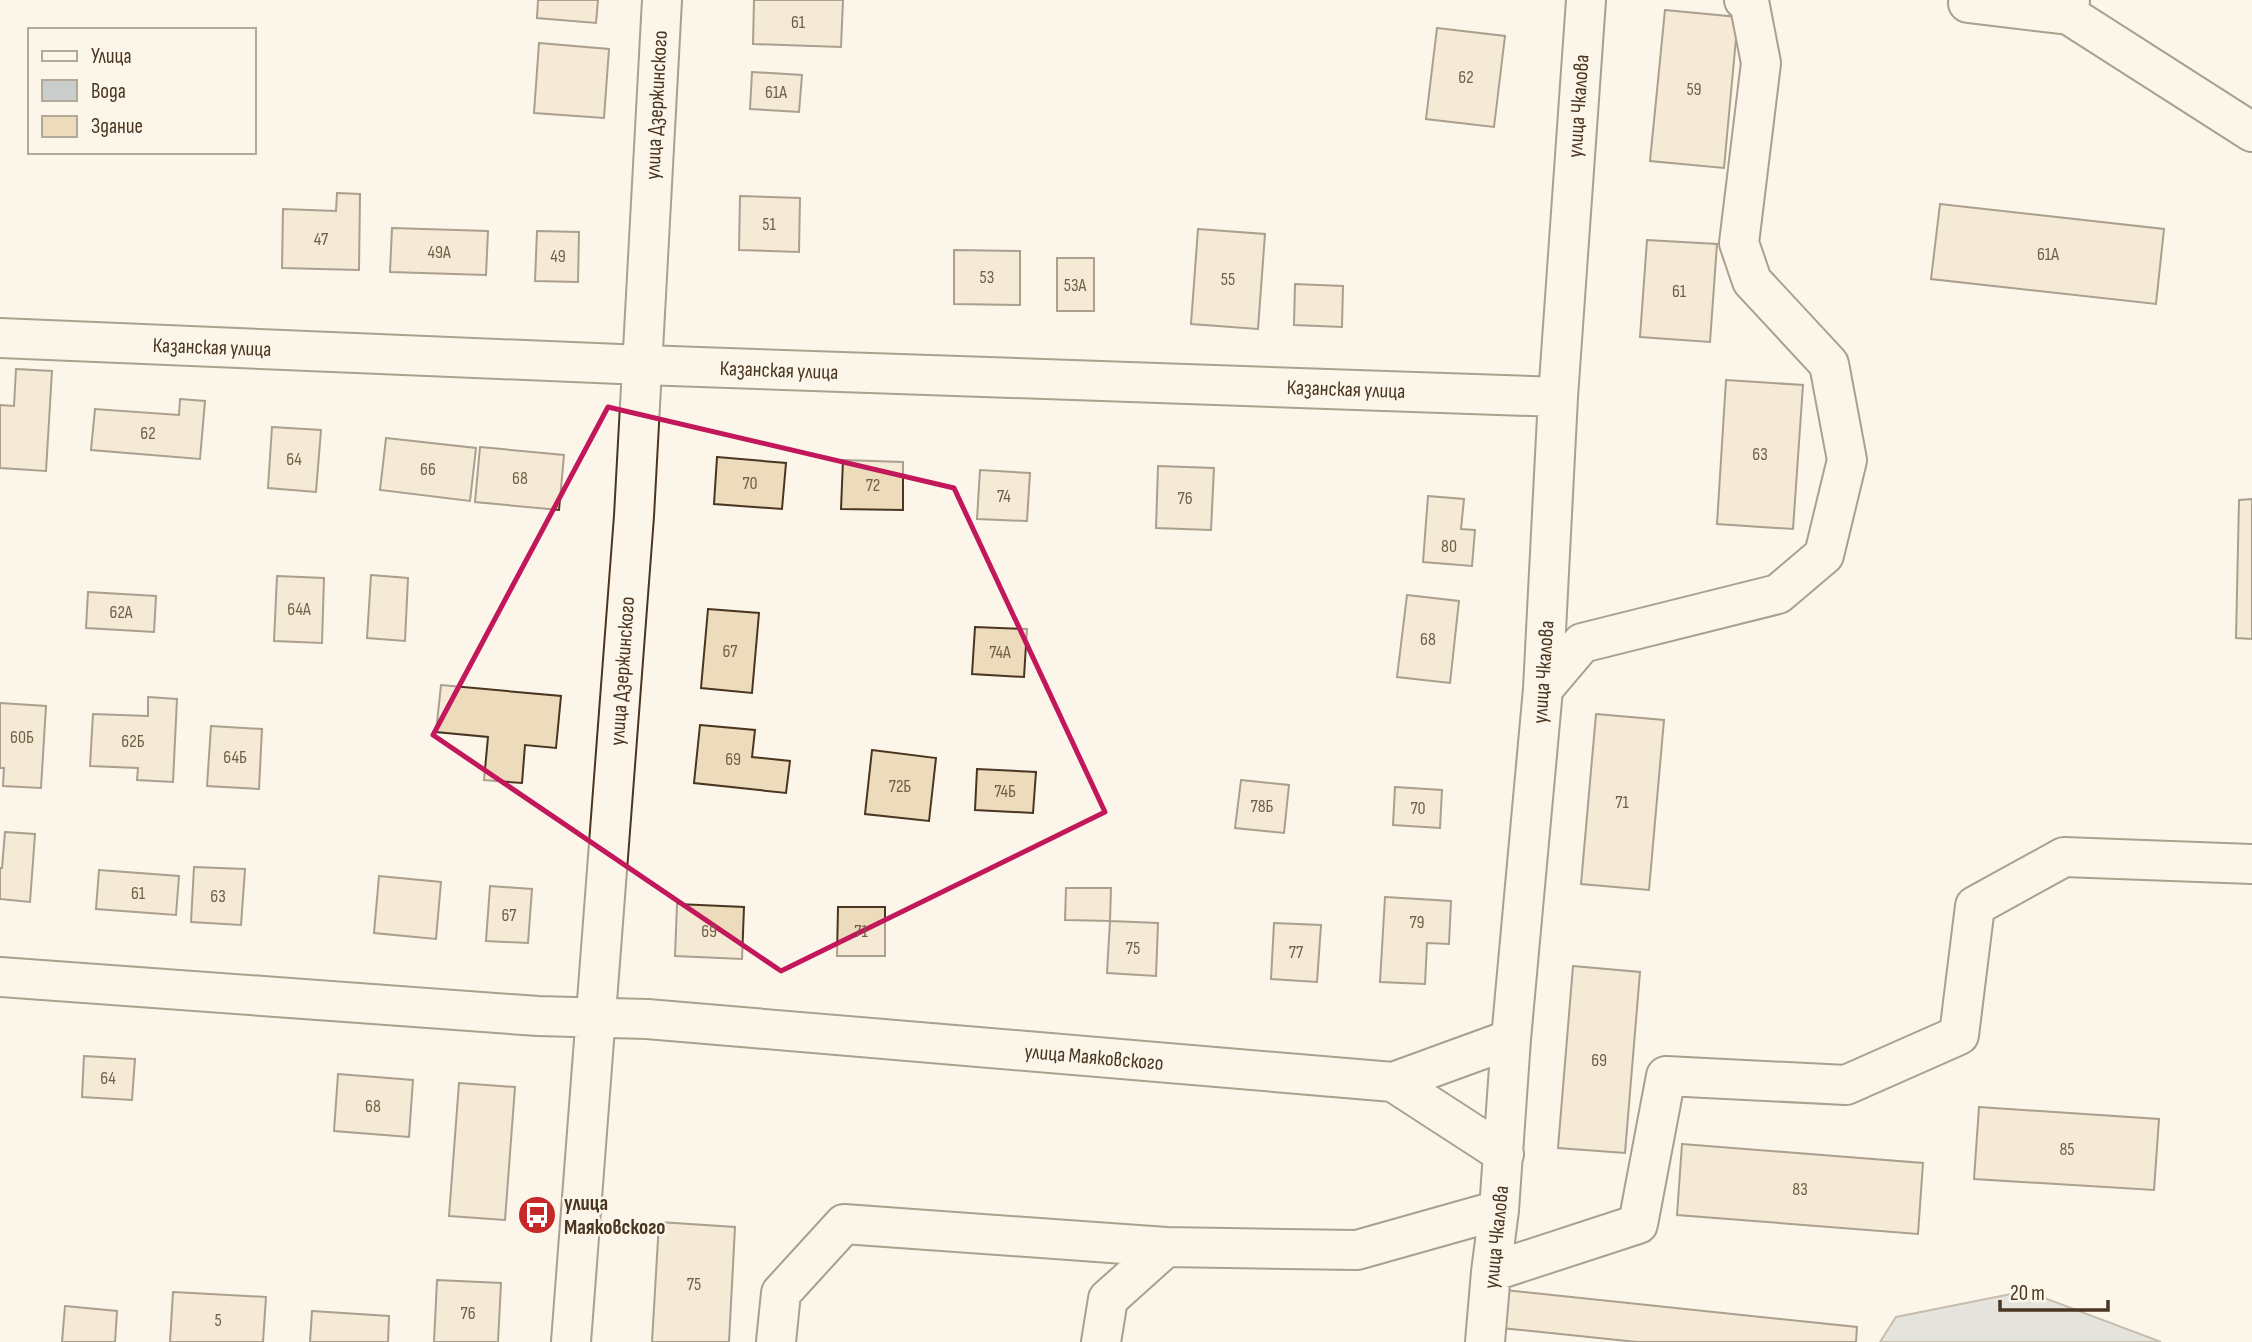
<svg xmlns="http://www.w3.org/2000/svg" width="2252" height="1342" viewBox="0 0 2252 1342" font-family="'Sofia Sans Condensed',sans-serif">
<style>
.water{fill:#c9cecd;stroke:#887966;stroke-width:2}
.building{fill:#ecdcbc;stroke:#4a3520;stroke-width:2}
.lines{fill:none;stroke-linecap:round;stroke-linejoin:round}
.minor-casing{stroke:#4a3520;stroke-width:42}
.minor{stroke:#fbf6e9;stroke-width:38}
.marked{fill:none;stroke:#c2185b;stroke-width:5;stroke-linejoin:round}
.labels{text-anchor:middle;stroke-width:5;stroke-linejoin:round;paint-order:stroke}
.number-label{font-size:18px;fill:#725f47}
.street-label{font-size:21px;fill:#4a3520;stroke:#fbf6e9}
.poi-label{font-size:21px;font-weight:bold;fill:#4a3520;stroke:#fbf6e9;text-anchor:start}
</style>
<rect width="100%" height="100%" fill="#fbf6e9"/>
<!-- water -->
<path class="water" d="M2026 1291 2161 1342H1880L1896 1317Z"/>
<!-- building -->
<path class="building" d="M538 0H598L596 23 537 18Z
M754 0H843L841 47 753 44Z
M1665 10 1738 17 1724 168 1650 161Z
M1437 28 1505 36 1494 127 1426 119Z
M539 43 609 49 604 118 534 113Z
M752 72 802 75 799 112 750 109Z
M337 193 360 194 359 270 282 268 283 209 336 211Z
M740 196 800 198 799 252 739 250Z
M1940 204 2164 229 2156 304 1931 279Z
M392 228 488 231 486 275 390 272Z
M1198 229 1265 234 1258 329 1191 324Z
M537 231 579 232 578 282 535 281Z
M1647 240 1717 244 1710 342 1640 337Z
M954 250 1020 251V305L954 304Z
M1057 258H1094V311H1057Z
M1295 284 1343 286 1342 327 1294 325Z
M16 369 52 371 46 471 0 468V405L14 406Z
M1726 380 1803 385 1793 529 1717 524Z
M180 399 205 401 200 459 91 450 95 409 179 415Z
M272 427 321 430 316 492 268 488Z
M386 438 476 448 470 501 380 490Z
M480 447 564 455 559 510 475 502Z
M717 457 786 463 782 509 714 504Z
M843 460 903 462V510L841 509Z
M1158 466 1214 468 1211 530 1156 528Z
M980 470 1030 473 1027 521 977 519Z
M1428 496 1464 499 1461 529 1475 530 1472 566 1423 562Z
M2252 499V639L2236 638 2239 500Z
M371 575 408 578 405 641 367 638Z
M277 576 324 578 322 643 274 641Z
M88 592 156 596 154 632 86 628Z
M1407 595 1459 601 1450 683 1397 677Z
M708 609 759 613 752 693 701 688Z
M975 627 1027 629 1024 677 972 674Z
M441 685 561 696 556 748 525 745 522 783 484 780 488 737 436 732Z
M148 697 177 699 173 782 137 780 138 768 90 766 93 714 148 716Z
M0 703 46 706 41 788 3 786 4 768H0Z
M1596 714 1664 720 1649 890 1581 884Z
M700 725 755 730 752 757 790 761 786 793 694 783Z
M211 726 262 729 259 789 207 786Z
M872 750 936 758 929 821 865 814Z
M977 769 1036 772 1033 813 975 810Z
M1241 780 1289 785 1284 833 1235 828Z
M1395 787 1442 790 1440 828 1393 825Z
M5 832 35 834 30 902 0 899V868H2Z
M194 867 245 869 241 925 191 922Z
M99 870 179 876 176 915 96 909Z
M379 876 441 882 436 939 374 933Z
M490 886 532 889 528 943 486 941Z
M1066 888H1111L1110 921 1065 920Z
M1385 897 1451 901 1449 944 1427 943 1425 984 1380 982Z
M677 904 744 907 742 959 675 956Z
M838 907H885V956H837Z
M1110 921 1158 923 1156 976 1107 973Z
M1274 923 1321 925 1317 982 1271 979Z
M1573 966 1640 972 1625 1153 1558 1148Z
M84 1056 135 1059 132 1100 82 1097Z
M338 1074 413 1080 409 1137 334 1131Z
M459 1083 515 1087 505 1220 449 1216Z
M1979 1107 2159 1119 2154 1190 1974 1179Z
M1682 1144 1923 1163 1918 1234 1677 1215Z
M659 1222 735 1227 729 1342H652Z
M437 1280 501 1283 498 1342H434Z
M1505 1290 1857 1327 1856 1342H1637L1501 1328Z
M173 1292 266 1297 263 1342H170Z
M65 1306 117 1311 115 1342H62Z
M312 1311 389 1316 388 1342H310Z"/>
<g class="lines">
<defs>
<path id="minor" d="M1968 3 2069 15 2070 0
M2069 15 2252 132
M0 338 643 365 1558 397
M1543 689 1582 643 1778 594 1824 555 1847 460 1829 364 1752 281 1739 243 1761 63 1749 1 1744 0
M0 977 538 1016 647 1019 1393 1082 1511 1039
M1393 1082 1504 1154
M1166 1247 1357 1250 1499 1210
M1491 1272 1638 1224 1666 1076 1846 1085 1959 1035 1975 906 2064 857 2252 864
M571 1342 634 516 662 0
M776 1342 781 1293 844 1224 1166 1247 1108 1299 1101 1342
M1485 1342 1491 1272 1499 1210 1511 1039 1543 689 1558 397 1586 0"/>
</defs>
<!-- minor casing -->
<use href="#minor" class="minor-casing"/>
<!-- minor -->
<use href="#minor" class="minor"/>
</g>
<!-- marked area -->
<path d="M0 0H2252V1342H0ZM608 407 954 488 1105 812 781 971 433 735Z" fill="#fbf6e9" fill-opacity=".55" fill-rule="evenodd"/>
<path class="marked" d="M608 407 954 488 1105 812 781 971 433 735Z"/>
<!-- icons -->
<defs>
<symbol id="bus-disc" viewBox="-11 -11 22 22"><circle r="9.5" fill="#c62828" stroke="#fbf6e9"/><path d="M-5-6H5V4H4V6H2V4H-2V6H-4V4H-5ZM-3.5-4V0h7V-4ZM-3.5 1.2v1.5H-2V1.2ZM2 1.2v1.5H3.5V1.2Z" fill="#fff"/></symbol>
</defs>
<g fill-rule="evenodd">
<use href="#bus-disc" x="515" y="1193" width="44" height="44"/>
</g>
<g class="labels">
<!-- number labels -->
<g class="number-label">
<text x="798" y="28">61</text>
<text x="1466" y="83">62</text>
<text x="1694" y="95">59</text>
<text x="776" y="98">61А</text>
<text x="769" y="230">51</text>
<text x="321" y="245">47</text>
<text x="439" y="258">49А</text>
<text x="2048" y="260">61А</text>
<text x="558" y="262">49</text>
<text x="987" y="283">53</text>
<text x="1228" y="285">55</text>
<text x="1075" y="291">53А</text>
<text x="1679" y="297">61</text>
<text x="148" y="439">62</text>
<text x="1760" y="460">63</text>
<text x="294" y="465">64</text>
<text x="428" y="475">66</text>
<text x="520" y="484">68</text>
<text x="750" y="489">70</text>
<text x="873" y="491">72</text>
<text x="1004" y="502">74</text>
<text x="1185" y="504">76</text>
<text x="1449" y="552">80</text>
<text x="299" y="615">64А</text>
<text x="121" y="618">62А</text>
<text x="1428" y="645">68</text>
<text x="730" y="657">67</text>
<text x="1000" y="658">74А</text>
<text x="22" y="743">60Б</text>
<text x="133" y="747">62Б</text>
<text x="235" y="763">64Б</text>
<text x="733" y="765">69</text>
<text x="900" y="792">72Б</text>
<text x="1005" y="797">74Б</text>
<text x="1622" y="808">71</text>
<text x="1262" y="812">78Б</text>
<text x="1418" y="814">70</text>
<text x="138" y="899">61</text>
<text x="218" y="902">63</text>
<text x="509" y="921">67</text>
<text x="1417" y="928">79</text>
<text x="709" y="937">69</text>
<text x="861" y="937">71</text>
<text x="1133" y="954">75</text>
<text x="1296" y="958">77</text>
<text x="1599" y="1066">69</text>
<text x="108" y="1084">64</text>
<text x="373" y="1112">68</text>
<text x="2067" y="1155">85</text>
<text x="1800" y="1195">83</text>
<text x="694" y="1290">75</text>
<text x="468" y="1319">76</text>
<text x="218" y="1326">5</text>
</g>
<!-- street labels -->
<g class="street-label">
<text transform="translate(656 105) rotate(-87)" y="7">улица Дзержинского</text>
<text transform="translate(1578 106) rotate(-86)" y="7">улица Чкалова</text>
<text transform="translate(212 347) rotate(2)" y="7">Казанская улица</text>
<text transform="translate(779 370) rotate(2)" y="7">Казанская улица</text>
<text transform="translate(1346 389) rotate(2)" y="7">Казанская улица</text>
<text transform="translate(622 671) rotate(-86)" y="7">улица Дзержинского</text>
<text transform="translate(1543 672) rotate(-86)" y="7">улица Чкалова</text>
<text transform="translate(1094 1057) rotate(5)" y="7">улица Маяковского</text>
<text transform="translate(1496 1237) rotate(-84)" y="7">улица Чкалова</text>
</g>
<!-- poi labels -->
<g class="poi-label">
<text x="564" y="1210">улица<tspan x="564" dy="24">Маяковского</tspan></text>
</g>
</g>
<!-- legend -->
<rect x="28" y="28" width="228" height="126" fill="#fbf6e9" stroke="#b4a999" stroke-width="2"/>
<rect x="42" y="51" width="35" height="10" fill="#fbf6e9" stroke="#b4a999" stroke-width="2"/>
<text x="91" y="63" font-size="21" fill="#4a3520">Улица</text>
<rect x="42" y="80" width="35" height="21" fill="#c9cecd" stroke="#b4a999" stroke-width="2"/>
<text x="91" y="98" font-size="21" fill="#4a3520">Вода</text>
<rect x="42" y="116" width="35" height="21" fill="#ecdcbc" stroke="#b4a999" stroke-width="2"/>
<text x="91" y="133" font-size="21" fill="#4a3520">Здание</text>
<!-- scale -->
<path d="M2000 1300v10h108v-10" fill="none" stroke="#4a3520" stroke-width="3.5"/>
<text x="2010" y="1300" font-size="21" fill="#4a3520" stroke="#fbf6e9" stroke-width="5" paint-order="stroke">20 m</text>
</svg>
